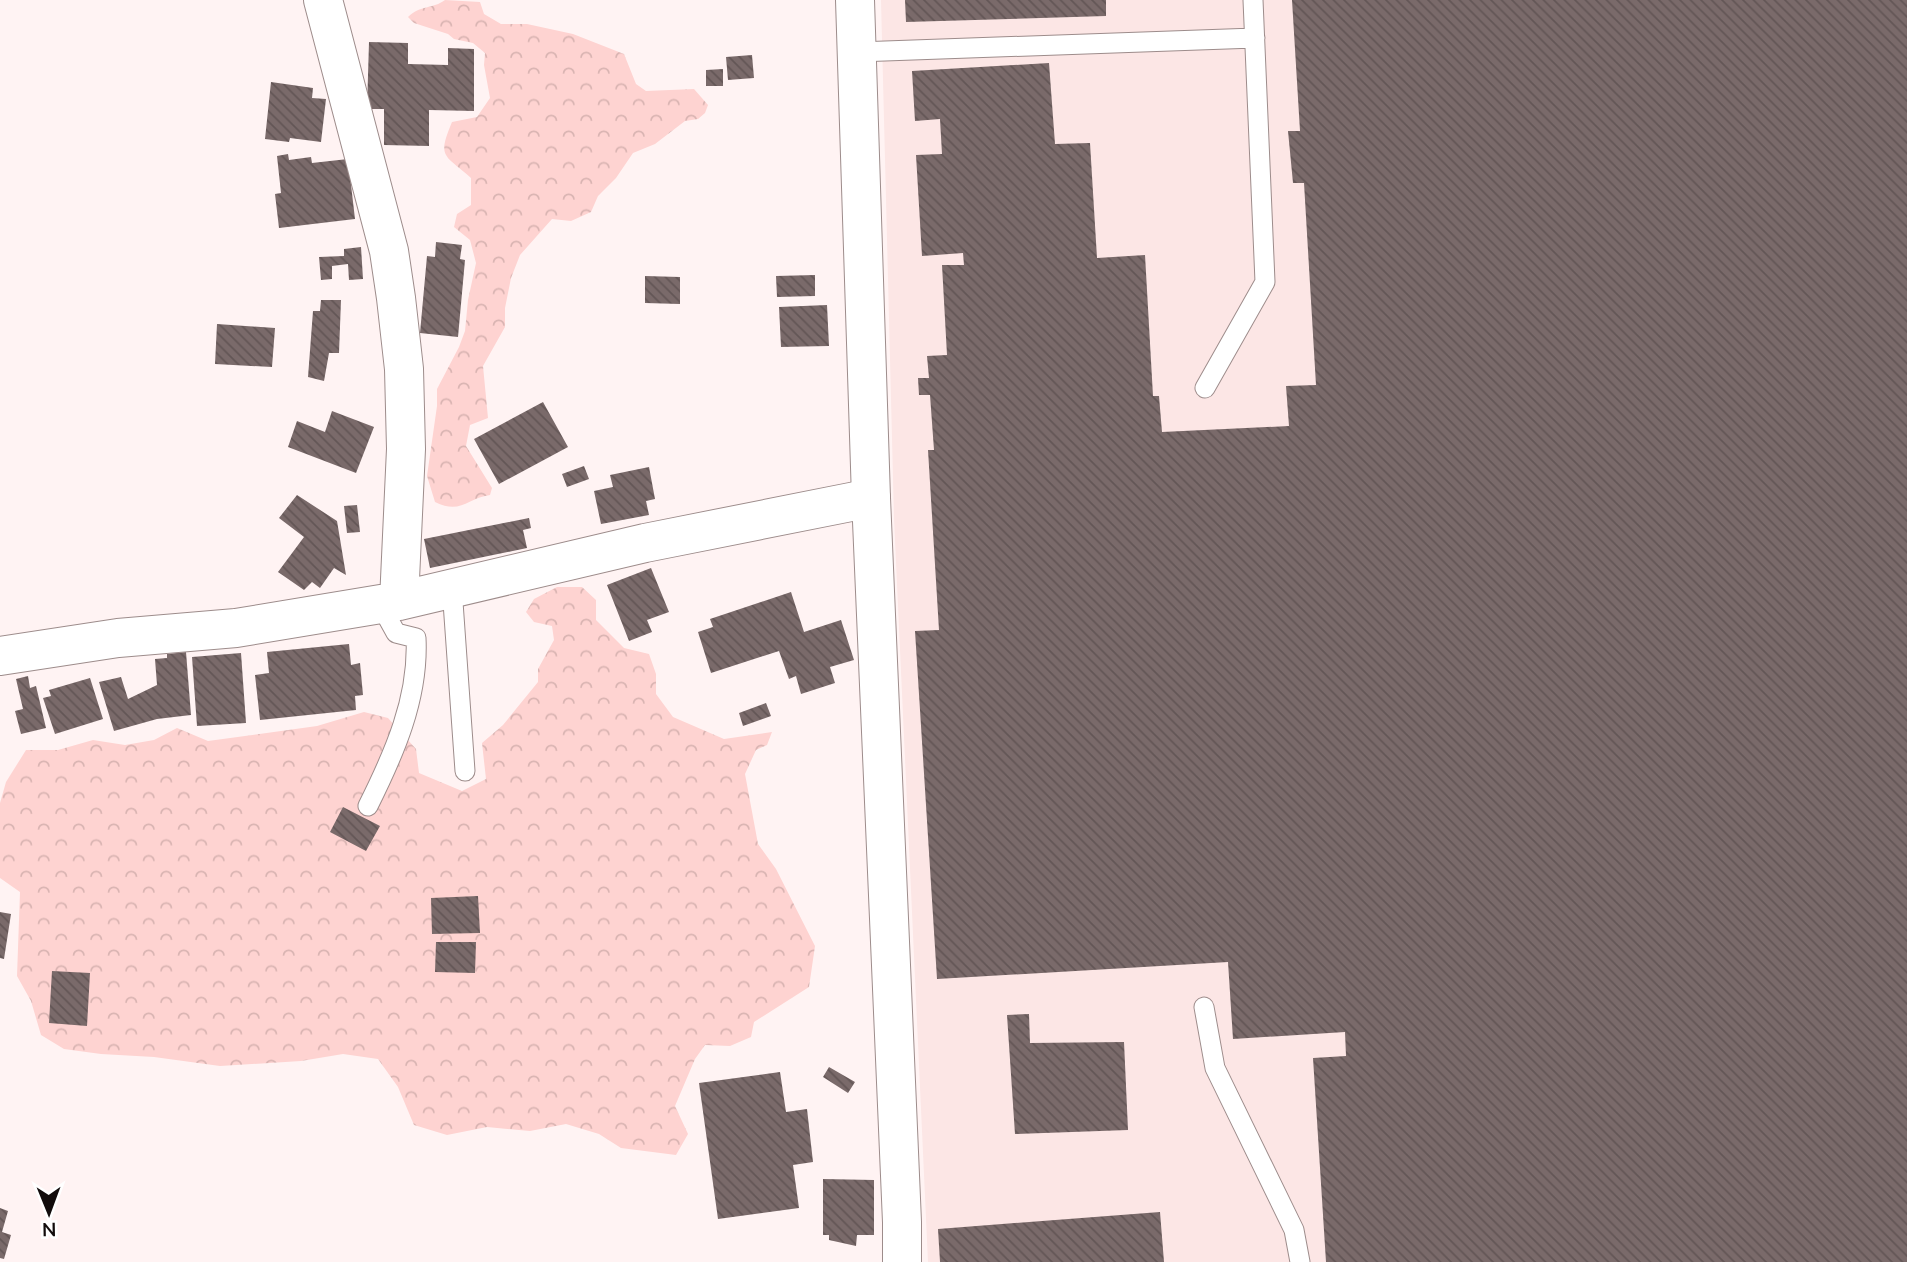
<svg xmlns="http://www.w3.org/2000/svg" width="1907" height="1262" viewBox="0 0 1907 1262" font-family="Mulish,sans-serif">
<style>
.built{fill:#fce6e5}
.forest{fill:url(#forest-crowns)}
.building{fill:url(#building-back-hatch)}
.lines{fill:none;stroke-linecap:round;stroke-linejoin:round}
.lane-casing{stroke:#9d8c8b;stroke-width:21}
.street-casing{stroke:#9d8c8b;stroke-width:40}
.secondary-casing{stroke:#9d8c8b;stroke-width:40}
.lane{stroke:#fff;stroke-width:19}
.street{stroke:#fff;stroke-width:38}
.secondary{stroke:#fff;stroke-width:38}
</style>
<defs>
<pattern id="forest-crowns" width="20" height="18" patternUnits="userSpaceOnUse" patternTransform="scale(1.75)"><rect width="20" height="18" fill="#fed3d1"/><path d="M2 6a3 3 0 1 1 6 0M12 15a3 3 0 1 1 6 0" fill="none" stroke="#d9b4b2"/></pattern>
<pattern id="building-back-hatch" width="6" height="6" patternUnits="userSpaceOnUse" patternTransform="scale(1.75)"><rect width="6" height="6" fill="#7a6a6a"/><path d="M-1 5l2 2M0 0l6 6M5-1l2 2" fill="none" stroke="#635656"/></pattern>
</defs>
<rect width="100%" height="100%" fill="#fff3f3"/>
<!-- built -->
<path class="built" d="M881 0H1907V1262H928L894 518Z"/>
<!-- forest -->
<path class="forest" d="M445 0 480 2 484 14 501 24H527L573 34 624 54 636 84 646 91 694 89 708 105 705 113 698 119 685 121 655 144 633 153 616 178 598 196 591 212 571 221 552 219 520 255 511 278 505 308V327L483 366 488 418 470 425 466 446 492 488 490 495C467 498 461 515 435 502L427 476 437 406V389L459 347 465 331 468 300 476 263 470 240 454 227 457 214 471 205V178C444 154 437 158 452 122L477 117 490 98 484 65 485 53 473 43 454 39 448 34 414 23 408 17C420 5 433 9 445 0Z
M557 587H582L596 600V620L624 648 649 654 656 674V694L673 717 724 739 772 732 767 745 756 750 745 774 758 844 776 869 815 946 809 987 754 1022 751 1037 730 1046 705 1045 695 1059 675 1106 688 1134 676 1155 621 1148 599 1134 566 1124 530 1131 487 1127 447 1135 414 1125 398 1087 378 1059 343 1054 301 1061 220 1066 154 1057 101 1054 64 1049 41 1035 31 1001 17 976 20 892 0 878V803L6 782 26 750H58L93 740 125 745 154 740 177 728 208 741 317 726 364 712 388 718 416 749 419 773 462 791 486 779 482 743 503 725 538 682V669L554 640 552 626 534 622 526 612 534 599Z"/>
<!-- building -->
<path class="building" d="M905 0H1106V16L906 22Z
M1292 0H1907V1262H1326L1313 1058 1346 1056 1345 1032 1233 1039 1228 962 937 979 915 631 939 630 928 450H934L930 395H919L918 378H929L927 356 947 355 942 265H964L963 253 922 256 916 155 942 154 940 119 915 121 912 71 1049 63 1055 144 1090 143 1097 258 1145 255 1153 396H1159L1162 432 1289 426 1286 386 1316 385 1304 183H1293L1288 131H1300Z
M369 42 408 43V64L448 65V48L474 49V111L429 110V146L384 145V109H367Z
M752 55 754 78 728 80 726 57Z
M723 69V86H706V70Z
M271 82 313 88 312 98 326 99 321 142 290 138 289 142 265 139Z
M288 154 289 160 311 157 312 163 348 159 355 219 279 228 275 194 281 193 277 156Z
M436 242 462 245 460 259 465 260 458 337 420 333 427 256 435 257Z
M361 247 363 279 349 280 348 264 332 266V279L321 280 319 257 344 256V249Z
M815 275V296L777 297 776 276Z
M645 276 680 277V304L645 303Z
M321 300H341L339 353H329L324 381 308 377 313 311H320Z
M827 305 829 346 781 347 779 307Z
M217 324 275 328 272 367 215 364Z
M543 402 568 447 499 484 474 439Z
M332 411 374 427 356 473 288 447 297 421 325 432Z
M584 466 589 479 567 487 562 474Z
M649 467 655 499 646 501 649 515 601 524 594 491 613 487 610 475Z
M297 495 337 521 346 575 334 568 320 588 312 582 304 590 278 572 304 537 279 518Z
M357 505 360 532 347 533 344 506Z
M529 518 531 528 523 530 527 548 430 568 424 539Z
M651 568 669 612 647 620 652 632 629 641 607 585Z
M791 592 804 632 841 620 854 660 830 667 835 683 801 694 796 676 789 679 779 651 711 673 698 632 713 627 710 619Z
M349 644 351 665 360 663 363 695 355 696 356 710 260 720 255 675 269 673 267 652Z
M186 652 191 715 157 719 114 731 99 682 121 677 128 699 157 685 155 659 167 658V654Z
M241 653 246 723 197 726 192 657Z
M28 676 30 688 36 686 46 728 21 734 15 711 23 709 16 679Z
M90 678 103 719 55 734 43 698 51 696 49 690Z
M766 703 771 716 743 726 739 713Z
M343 807 380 826 366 851 330 832Z
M478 896 480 933 432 934 431 898Z
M0 912 11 914 4 959 0 958Z
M436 942H476L475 973 435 972Z
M52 971 90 973 87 1026 49 1023Z
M1029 1014 1030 1043 1124 1042 1128 1130 1015 1134 1007 1015Z
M829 1067 855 1082 848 1093 823 1077Z
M780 1072 786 1112 807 1109 813 1162 793 1165 799 1208 718 1219 699 1083Z
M823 1179 874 1180V1235H857L856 1246 829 1240V1235H823Z
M0 1208 8 1211 2 1232 11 1235 4 1259 0 1258Z
M1160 1212 1164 1262H940L938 1229Z"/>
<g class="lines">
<defs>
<path id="lane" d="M857 52 1255 38
M1205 388 1265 282 1253 0
M452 588 465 771
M368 806C394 754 419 698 416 638L396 633 380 604
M1204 1007 1215 1068 1294 1230 1300 1262"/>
<path id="street" d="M323 0 389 251 396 298 404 369 406 449 399 601
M0 656 118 638 236 628 399 601 645 543 871 498"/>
<path id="secondary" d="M855 0 871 498 902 1222V1262"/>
</defs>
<!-- lane casing -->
<use href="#lane" class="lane-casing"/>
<!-- street casing -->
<use href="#street" class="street-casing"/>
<!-- secondary casing -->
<use href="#secondary" class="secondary-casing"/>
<!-- lane -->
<use href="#lane" class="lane"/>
<!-- street -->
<use href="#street" class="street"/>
<!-- secondary -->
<use href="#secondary" class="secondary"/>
</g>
<!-- north arrow -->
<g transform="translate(49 1213) rotate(179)" stroke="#ffffff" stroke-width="5" paint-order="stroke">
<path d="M0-5L12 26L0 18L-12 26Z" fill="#120c0c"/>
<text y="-10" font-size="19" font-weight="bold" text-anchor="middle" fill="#120c0c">N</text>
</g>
</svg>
